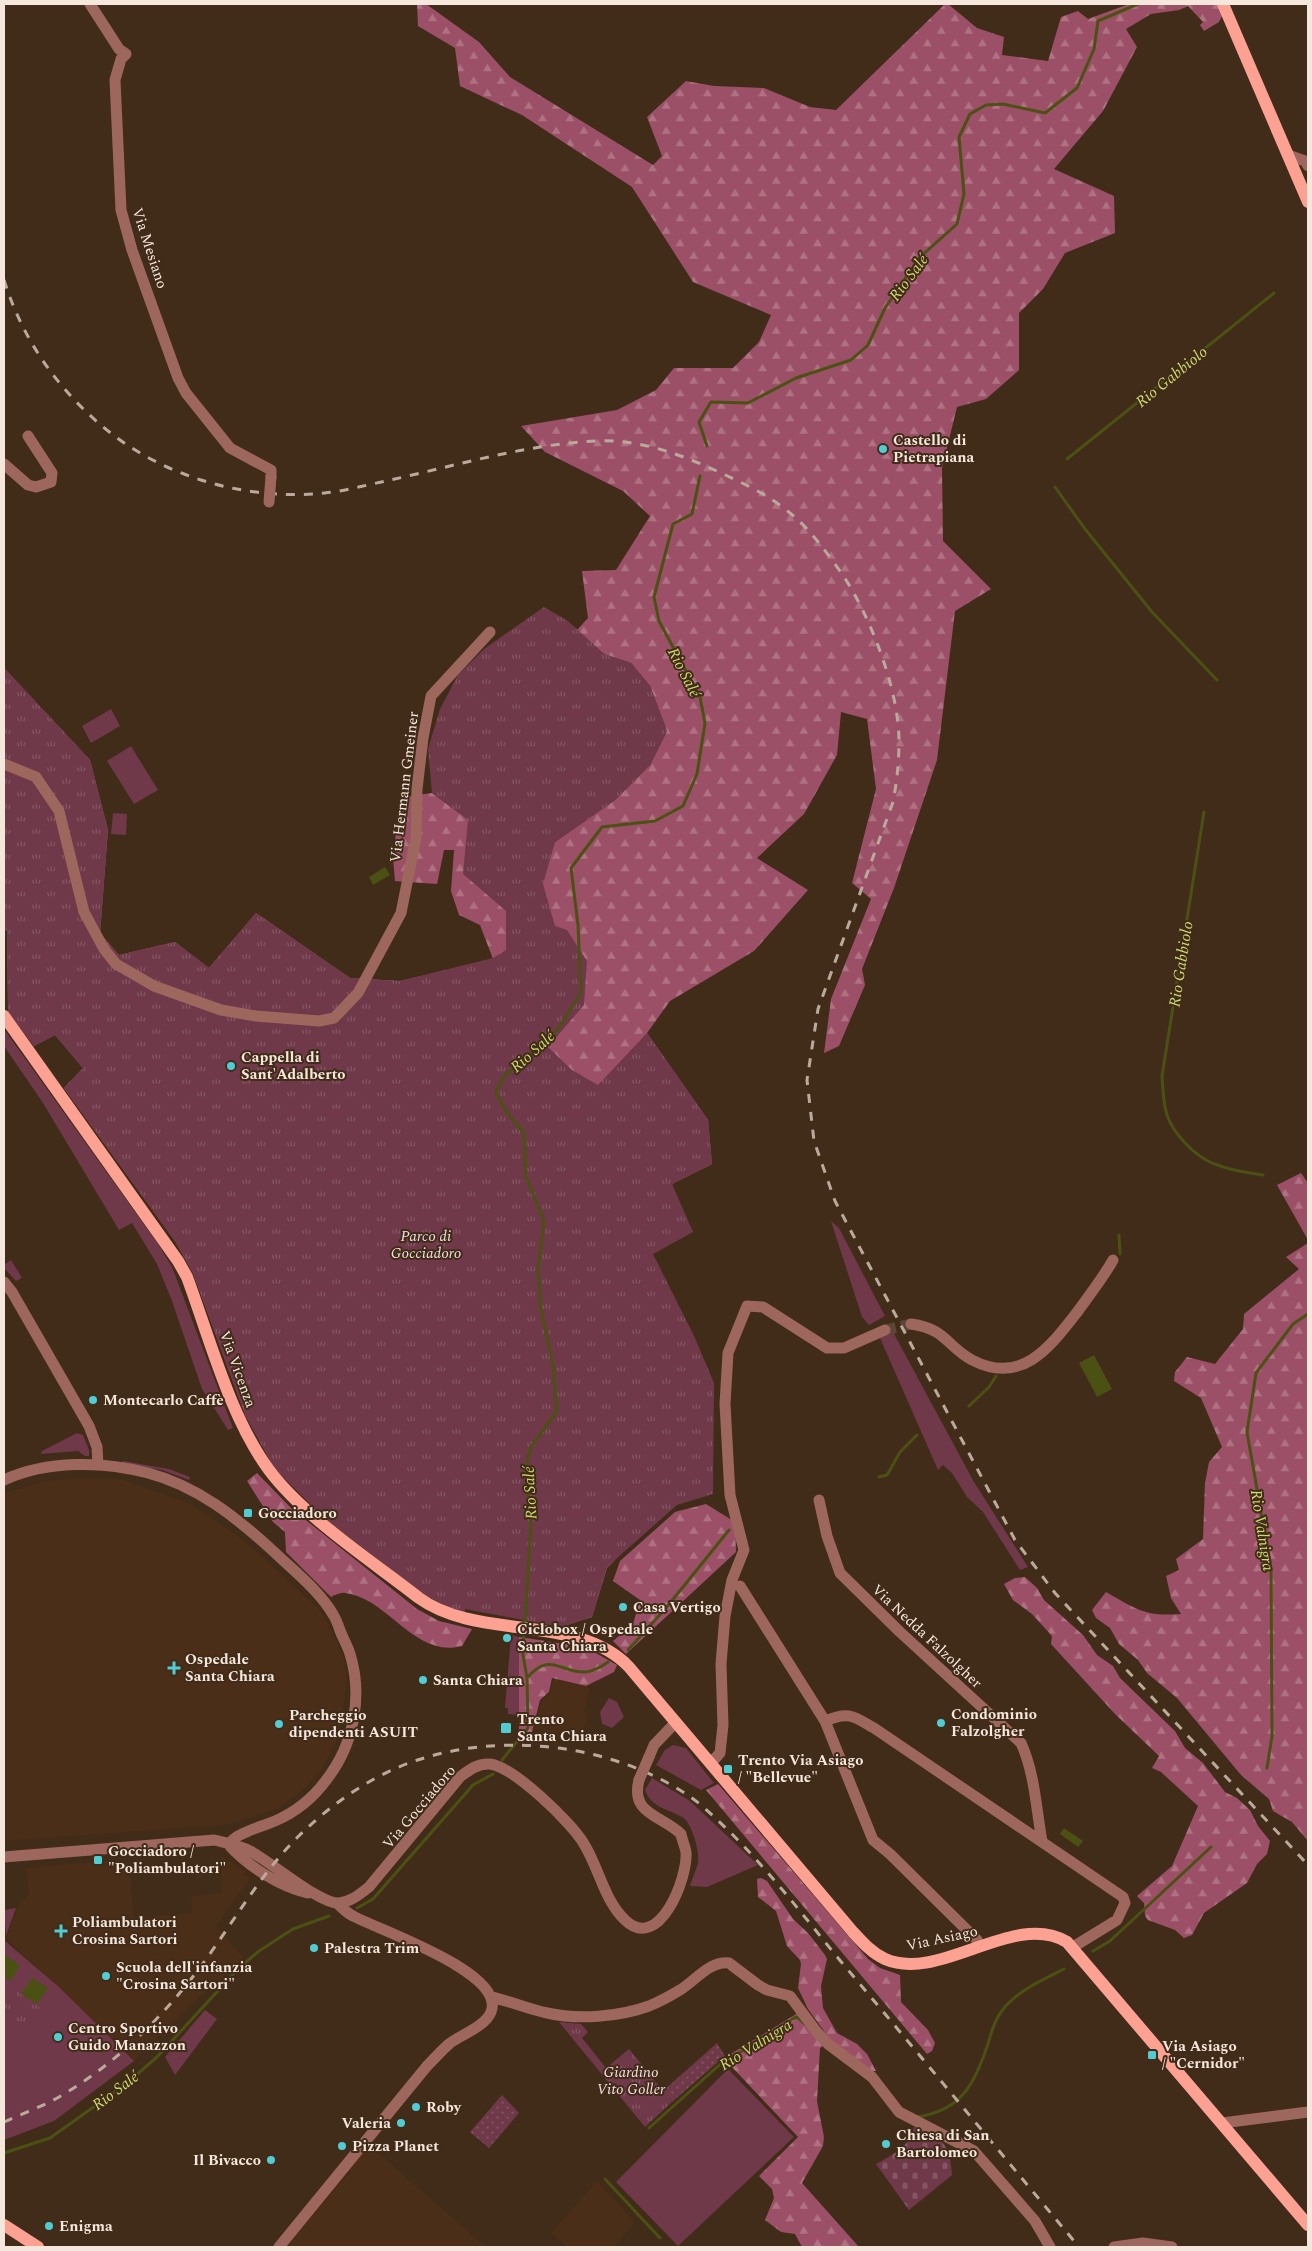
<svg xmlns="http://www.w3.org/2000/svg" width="1312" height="2251" viewBox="0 0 1312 2251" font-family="Spectral,serif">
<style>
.built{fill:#4b2e17}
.grass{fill:#6f3949}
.forest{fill:url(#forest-firs)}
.cemetery{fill:url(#cemetery-stones)}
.park{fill:url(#park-tufts)}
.garden{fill:url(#garden-dots)}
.water{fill:#4b5113}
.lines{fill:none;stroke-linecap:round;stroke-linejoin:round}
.stream{stroke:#4b5113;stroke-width:3}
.minor-tunnel{stroke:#5c4736;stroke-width:11;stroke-dasharray:11 5.5;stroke-linecap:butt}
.minor{stroke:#9e675d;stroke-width:11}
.major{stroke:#fda293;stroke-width:12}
.rail{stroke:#bbaa9c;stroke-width:3;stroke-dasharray:9 9;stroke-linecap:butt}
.minor-bridge{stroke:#9e675d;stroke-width:11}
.poi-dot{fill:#51ccd2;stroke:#412b19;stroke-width:2}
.labels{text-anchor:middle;stroke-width:4;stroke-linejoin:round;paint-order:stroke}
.street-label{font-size:15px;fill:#f6e7dc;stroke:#412b19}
.poi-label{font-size:15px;font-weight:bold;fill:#f6e7dc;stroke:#412b19;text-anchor:start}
.park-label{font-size:15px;font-style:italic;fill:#f4dde2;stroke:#412b19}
.water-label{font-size:16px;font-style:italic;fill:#ccd96d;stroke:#412b19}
</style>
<defs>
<pattern id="forest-firs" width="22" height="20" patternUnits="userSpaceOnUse" patternTransform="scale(1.25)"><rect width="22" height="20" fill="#9c5067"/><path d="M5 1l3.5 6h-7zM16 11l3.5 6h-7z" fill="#af7283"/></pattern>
<pattern id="cemetery-stones" width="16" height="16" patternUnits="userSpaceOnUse" patternTransform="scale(1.25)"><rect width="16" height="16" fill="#6f3949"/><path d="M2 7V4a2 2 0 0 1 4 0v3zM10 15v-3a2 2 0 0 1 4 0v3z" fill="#845663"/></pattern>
<pattern id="park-tufts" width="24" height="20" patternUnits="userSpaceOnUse" patternTransform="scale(1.25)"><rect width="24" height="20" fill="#6f3949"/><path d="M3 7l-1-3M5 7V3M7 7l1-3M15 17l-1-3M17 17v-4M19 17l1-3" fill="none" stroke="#845663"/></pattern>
<pattern id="garden-dots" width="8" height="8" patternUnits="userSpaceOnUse" patternTransform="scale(1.25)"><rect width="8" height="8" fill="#6f3949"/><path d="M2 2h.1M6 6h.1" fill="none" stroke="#845663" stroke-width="1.8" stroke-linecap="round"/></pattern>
</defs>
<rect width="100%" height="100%" fill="#412b19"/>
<!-- built -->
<path class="built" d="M86 1478 124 1480 191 1504 245 1541 318 1608 327 1621 343 1656 347 1679 341 1725 335 1745 321 1770 306 1787 278 1809 225 1825 4 1841V1493L45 1481Z
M553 1679 590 1688 584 1712 588 1714 581 1739 534 1729 541 1702 550 1694Z
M221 1856 246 1871 244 1874 250 1878 216 1926 244 1958 192 2004 134 2061 59 1987 6 1939 19 1904 29 1894 26 1868 116 1860 117 1866 129 1865 134 1918 192 1913 191 1896 222 1893Z
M369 2145 486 2247H287L343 2179 351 2173 349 2170Z
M597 2181 635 2222 614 2247H567L551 2233Z"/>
<!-- grass -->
<path class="grass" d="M111 709 120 726 91 743 82 726Z
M131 746 158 790 134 804 107 761Z
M113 813 127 814 126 835 111 834Z
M4 1029 158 1244 172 1267 233 1428 228 1430 202 1389 172 1301 157 1264 132 1223 119 1230 43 1103 4 1046Z
M831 1221 839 1228 885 1316 869 1325 862 1317Z
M11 1260 22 1278 16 1281 4 1268V1265Z
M893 1332 974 1482 1028 1567 1020 1570 983 1512 967 1497 952 1473 943 1465 938 1470 880 1338Z
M77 1433 83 1435 89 1450V1456H85L78 1451 41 1454 42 1451Z
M123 1461 169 1469 190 1477 189 1480 162 1470 122 1463Z
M511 1635 519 1637V1715L508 1714V1708H505Z
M609 1698 617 1702 624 1717 612 1728 602 1724 600 1712Z
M673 1745 686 1748 714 1783 701 1790 656 1765 665 1750Z
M652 1778 690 1801 758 1865 707 1887 690 1886C692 1878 696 1871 698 1863 700 1853 692 1822 682 1817 666 1808 652 1808 645 1790Z
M16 1908 6 1936 4 1910Z
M4 1940 59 1987 134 2061 54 2121 4 2140Z
M205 2010 217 2019 175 2075 165 2057Z
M728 2069 794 2137 678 2246 616 2182Z"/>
<!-- forest -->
<path class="forest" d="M417 4H426L479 42 510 77 653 165 662 156 647 117 686 81 714 86 764 88 810 107 836 110 945 4H948L977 28 1004 37 1002 55 1048 61 1061 17 1078 11 1088 19 1129 4H1221L1224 12 1219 22 1204 31 1200 25 1203 22 1188 6 1179 10 1151 14 1126 29 1137 47 1103 111 1054 169 1114 196 1115 233 1065 253 1043 289 1019 313V370L986 399 957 407 942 468 943 541 991 589 955 611 937 760 894 888 862 969 865 985 839 1046 824 1053 831 999 871 899 852 883 876 789 867 719 841 712 837 755 804 814 757 858 808 890 754 951 670 1001 647 1033 708 1120 712 1164 672 1184 679 1204 641 1251 615 1560 607 1568 592 1617 561 1627 469 1596 463 1615 424 1594 322 1516 246 1417 193 1273 175 1241 64 1088 83 1068 55 1035 34 1046 8 1011 7 931 4 927V668L90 760 108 830 100 933 119 955 175 942 209 968 256 913 350 978 400 981 493 959 480 925 459 915 451 891 454 850H444L437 884 395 881 393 858 400 797 432 793 462 815 555 842 615 800 650 765 667 731 650 686 631 663 604 654 577 630 588 618 582 571 616 570 650 516 623 491 545 452 521 426 617 410 656 390 674 368H733L759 342 771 315 693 282 632 187 522 115 460 86 455 48 418 26Z
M1301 1173 1308 1183V1240L1277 1185Z
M1308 1243V1841L1292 1822 1273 1811 1269 1799 1241 1775 1177 1698 1147 1673 1138 1660 1119 1644 1110 1628 1096 1618 1092 1610 1106 1592C1136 1609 1145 1617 1181 1614L1171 1598 1166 1576 1179 1570 1176 1559 1203 1539 1205 1483 1209 1462 1222 1447 1201 1398 1174 1381 1175 1372 1187 1357 1215 1364 1243 1329 1244 1314 1299 1269 1286 1257Z
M257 1473 292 1509 417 1609 439 1621 472 1629 462 1646C415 1659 387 1597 345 1593 341 1592 335 1595 331 1597L286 1552 285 1532 273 1522 247 1481Z
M706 1504 735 1522 736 1552 626 1654 613 1641 633 1624 640 1600 613 1581 620 1561 675 1512Z
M1025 1577 1037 1588 1044 1600 1083 1635 1097 1655 1113 1666 1120 1678 1175 1731 1185 1748 1203 1763 1225 1792 1237 1798 1250 1810 1258 1826 1270 1841 1267 1854 1257 1864 1247 1883 1204 1913 1192 1935 1184 1938 1175 1930 1148 1920 1145 1916 1144 1903 1137 1896 1172 1866 1198 1806 1161 1772 1152 1768 1159 1756 1115 1714 1051 1644 1052 1636 1032 1614 1013 1600 1004 1584 1015 1578Z
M519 1637 585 1647 617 1665 614 1672 586 1686 552 1678 549 1692 540 1700 532 1732 519 1731Z
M718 1784 868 1959 880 1968 900 1975 901 2002 928 2030 935 2043 932 2051 927 2054 706 1790Z
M761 1878 767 1881 793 1919 808 1933 825 1955 827 1959 821 1986 823 2008 837 2033 857 2044 867 2054 876 2071H871L832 2042 808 2009 798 1988 801 1964 800 1960 787 1946 776 1911 758 1897 757 1879Z
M798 2013 826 2044 820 2048 817 2101 824 2137 823 2146 802 2183 859 2247H802L795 2234 781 2232 765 2220 774 2198 772 2189 759 2176 798 2137 730 2065 729 2055Z"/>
<!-- cemetery -->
<path class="cemetery" d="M914 2127C942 2136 950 2144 952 2175L909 2210 876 2164C893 2154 909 2148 914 2127Z"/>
<!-- park -->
<path class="park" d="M544 607 568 621 604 654 631 663 650 686 667 731 650 765 615 800 555 842 543 884 555 926 567 930 587 961 584 1005 548 1047 572 1070 598 1085 647 1033 708 1120 712 1164 672 1184 693 1232 653 1254 695 1338 714 1383 713 1494 677 1505 607 1567 592 1617 561 1627 465 1609 463 1615 424 1594 322 1516 274 1468 246 1417 193 1273 175 1241 64 1088 83 1068 55 1035 34 1046 8 1011 7 931 4 927V668L90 760 108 830 100 933 119 955 175 942 209 968 256 913 350 978 400 981 493 958 506 950V911L463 874 468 820 432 793 428 749 440 709 458 675 484 649Z
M17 1991 42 2009 44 2013 40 2024 30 2031 13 2029 4 2017V2004Z
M559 2022 581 2024 588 2032 582 2038 606 2068 629 2049 672 2102 645 2127Z"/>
<!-- garden -->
<path class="garden" d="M717 2043 725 2056 672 2102 663 2091Z
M502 2095 519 2113 489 2148 470 2132Z"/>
<!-- water -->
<path class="water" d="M385 867 390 875 373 885 369 877Z
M1094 1355 1112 1389 1097 1397 1079 1363Z
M1064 1828 1083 1841 1078 1847 1060 1834Z
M4 1954 20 1966 10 1981 4 1977Z
M32 1978 48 1988 37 2004 21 1994Z"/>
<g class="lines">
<!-- stream -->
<path class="stream" d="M707 446 699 422 711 402 748 403 796 378 851 360 868 345 885 308 920 257 957 224 964 194 959 137 970 114 986 105 1003 104 1045 113 1077 88 1094 49 1098 21 1138 4
M1067 459 1274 293
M1055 487 1085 529 1152 612 1217 680
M1204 812 1162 1076C1163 1089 1163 1103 1167 1115 1173 1133 1193 1154 1210 1162 1226 1170 1246 1172 1263 1175
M1119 1235 1120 1254
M969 1406 989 1387 996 1376
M879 1477 887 1475 900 1452 917 1435
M525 1624 531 1525 525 1470 531 1447 557 1411 553 1365 541 1310 538 1270 544 1221 526 1177 524 1133 507 1113 496 1092 504 1076 554 1035 581 993 578 925 571 868 602 827 655 821 683 806 697 774 705 723 700 697 659 621 654 597 673 524 692 514 700 476
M628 1650 666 1608 729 1530
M527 1678C551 1650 561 1674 586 1672 594 1671 601 1667 608 1662
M502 1760 528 1728 527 1678 523 1655 524 1630
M1267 1768 1272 1736 1271 1569 1247 1432 1256 1373 1293 1324 1308 1314
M357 1908 373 1899 473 1785 493 1774
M1093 1951 1110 1941 1211 1847
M916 2117C962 2111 974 2084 988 2044 991 2033 994 2021 1001 2012 1015 1992 1042 1980 1064 1969
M649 2128 726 2059 776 2034 792 2019 797 2017 805 2024
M4 2153 50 2138 126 2084 157 2057 238 1969 259 1951 293 1929 329 1916
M605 2179 660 2238"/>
<!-- minor-tunnel -->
<path class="minor-tunnel" d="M885 1330 911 1324"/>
<!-- minor -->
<path class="minor" d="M90 4 119 49 126 54 121 59 115 80 121 210 132 250 178 378 186 393 230 448 271 470V477
M1288 155 1305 161 1308 166
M4 464 28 485 36 487 51 482 52 473 28 436
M4 764 36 777 59 811 84 912 104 949 116 964 154 986 221 1010 256 1016 319 1021 334 1018 358 993 401 913 416 838 417 789 423 738 431 696 490 632
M4 1282 12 1292 89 1426 97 1447 98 1465
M911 1324C947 1329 946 1346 972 1360 1022 1386 1050 1347 1078 1311 1090 1294 1103 1278 1113 1260
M4 1480C47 1460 103 1461 148 1473 197 1486 236 1517 272 1550 293 1570 320 1591 334 1616 337 1621 339 1628 341 1633 344 1640 348 1647 350 1654 363 1696 354 1744 327 1779 314 1797 296 1812 275 1821 263 1826 251 1829 240 1835 235 1837 232 1841 228 1844
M819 1500 827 1536 840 1573 900 1632 1021 1743C1035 1774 1036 1808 1042 1841
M740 1586 825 1721 873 1840 890 1854 977 1940 980 1947
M825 1721C849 1711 853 1716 874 1728L1123 1897 1125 1903 1117 1920 1073 1947
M649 1757 654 1745 676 1722
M711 1763 720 1753 723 1725 721 1664 725 1616 732 1580 744 1550 730 1495 725 1404 728 1353 747 1306 763 1307 827 1348H844L885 1330
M228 1844C246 1865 280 1887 308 1893
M4 1857 214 1840C227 1843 239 1845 250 1851 270 1861 321 1905 339 1903 351 1902 360 1894 369 1887L460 1777C469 1770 478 1763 490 1764 514 1767 572 1823 584 1844 599 1868 604 1900 625 1920 659 1953 688 1878 686 1852 685 1846 682 1840 681 1834 661 1815 630 1814 639 1780
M491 1997C510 2001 528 2009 547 2013 578 2020 619 2017 649 2006 659 2002 670 1996 680 1990 695 1981 709 1961 729 1963L758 1985 767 1990 790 1996 816 2031 828 2044 872 2077 899 2112 974 2151 1035 2221 1050 2247
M1222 2123 1308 2112
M279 2247 427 2066C434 2059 441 2051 449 2044 460 2035 485 2027 491 2012 507 1973 379 1930 353 1916 347 1913 342 1908 338 1904
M1114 2247 1143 2243 1172 2247"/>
<!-- major -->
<path class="major" d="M1223 4 1308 202
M4 1016 178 1261 187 1277C210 1339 230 1417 269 1470 305 1518 372 1561 419 1598 478 1641 578 1613 629 1667L853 1932C863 1943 872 1953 885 1959 940 1983 1014 1910 1067 1942L1308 2225
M4 2225 38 2247"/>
<!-- rail -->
<path class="rail" d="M4 280C22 338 56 387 102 426 162 477 246 501 325 493 345 491 366 485 386 481 455 466 526 444 597 441 640 439 683 455 721 473 745 484 770 496 790 513 810 529 827 553 842 574 870 615 899 690 899 741 899 761 897 781 893 802L818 1009 807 1080 814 1141 835 1201 1015 1540 1055 1593 1308 1865
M4 2122C19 2115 35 2109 50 2102 111 2069 164 2017 204 1962 237 1917 264 1868 305 1830 338 1799 378 1772 421 1759 506 1732 612 1745 686 1794 702 1804 716 1819 730 1832 769 1871 803 1915 838 1958 919 2054 999 2151 1079 2247"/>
<!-- minor-bridge -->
<path class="minor-bridge" d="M269 502 271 477
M639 1780 649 1757"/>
</g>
<!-- markers -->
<g class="poi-dot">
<circle cx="883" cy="449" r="5"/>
<circle cx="231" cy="1066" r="5"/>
<circle cx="93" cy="1400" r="5"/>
<rect x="243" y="1508" width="10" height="10" rx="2.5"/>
<circle cx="623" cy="1607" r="5"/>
<circle cx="507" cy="1638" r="5"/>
<path d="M171.5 1660.5h5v5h5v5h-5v5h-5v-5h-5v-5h5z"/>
<circle cx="423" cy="1680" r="5"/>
<circle cx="941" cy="1723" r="5"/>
<circle cx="279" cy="1724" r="5"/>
<rect x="500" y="1722" width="12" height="12" rx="2.5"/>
<rect x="723" y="1764" width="10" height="10" rx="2.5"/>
<rect x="93" y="1855" width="10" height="10" rx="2.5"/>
<path d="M58.5 1923.5h5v5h5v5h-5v5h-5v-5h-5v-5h5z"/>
<circle cx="314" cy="1948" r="5"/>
<circle cx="106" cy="1976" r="5"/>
<circle cx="58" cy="2037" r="5"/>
<rect x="1147" y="2050" width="10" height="10" rx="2.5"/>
<circle cx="416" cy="2107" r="5"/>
<circle cx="401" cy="2123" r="5"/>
<circle cx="886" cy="2144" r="5"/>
<circle cx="342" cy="2146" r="5"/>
<circle cx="271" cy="2160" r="5"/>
<circle cx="49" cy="2226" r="5"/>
</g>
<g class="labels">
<!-- street labels -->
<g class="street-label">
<text transform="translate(150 248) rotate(72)" y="5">Via Mesiano</text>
<text transform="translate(404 787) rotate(-83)" y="5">Via Hermann Gmeiner</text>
<text transform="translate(238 1369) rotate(70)" y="5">Via Vicenza</text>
<text transform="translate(927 1636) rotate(43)" y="5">Via Nedda Falzolgher</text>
<text transform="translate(419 1807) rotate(-50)" y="5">Via Gocciadoro</text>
<text transform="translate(942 1938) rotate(-12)" y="5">Via Asiago</text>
</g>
<!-- poi labels -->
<g class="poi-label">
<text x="893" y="445">Castello di<tspan x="893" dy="17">Pietrapiana</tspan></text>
<text x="241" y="1062">Cappella di<tspan x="241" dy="17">Sant'Adalberto</tspan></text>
<text x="103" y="1405">Montecarlo Caffè</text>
<text x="258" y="1518">Gocciadoro</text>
<text x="633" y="1612">Casa Vertigo</text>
<text x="517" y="1634">Ciclobox / Ospedale<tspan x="517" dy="17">Santa Chiara</tspan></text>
<text x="185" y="1664">Ospedale<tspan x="185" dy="17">Santa Chiara</tspan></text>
<text x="433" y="1685">Santa Chiara</text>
<text x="951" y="1719">Condominio<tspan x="951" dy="17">Falzolgher</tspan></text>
<text x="289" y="1720">Parcheggio<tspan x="289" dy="17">dipendenti ASUIT</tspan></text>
<text x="517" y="1724">Trento<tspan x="517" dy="17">Santa Chiara</tspan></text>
<text x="738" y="1765">Trento Via Asiago<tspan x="738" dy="17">/ "Bellevue"</tspan></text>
<text x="108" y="1856">Gocciadoro /<tspan x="108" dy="17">"Poliambulatori"</tspan></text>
<text x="72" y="1927">Poliambulatori<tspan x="72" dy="17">Crosina Sartori</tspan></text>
<text x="324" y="1953">Palestra Trim</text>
<text x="116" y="1972">Scuola dell'infanzia<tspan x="116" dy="17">"Crosina Sartori"</tspan></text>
<text x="68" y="2033">Centro Sportivo<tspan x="68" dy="17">Guido Manazzon</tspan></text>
<text x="1162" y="2051">Via Asiago<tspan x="1162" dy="17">/ "Cernidor"</tspan></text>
<text x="426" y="2112">Roby</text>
<text x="391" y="2128" text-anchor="end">Valeria</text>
<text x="896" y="2140">Chiesa di San<tspan x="896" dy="17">Bartolomeo</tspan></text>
<text x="352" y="2151">Pizza Planet</text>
<text x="261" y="2165" text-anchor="end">Il Bivacco</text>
<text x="59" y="2231">Enigma</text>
</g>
<!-- park labels -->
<g class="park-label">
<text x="426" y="1241">Parco di<tspan x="426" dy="17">Gocciadoro</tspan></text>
<text x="631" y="2077">Giardino<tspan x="631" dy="17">Vito Goller</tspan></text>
</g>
<!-- water labels -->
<g class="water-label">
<text transform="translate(908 277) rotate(-53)" y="6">Rio Salé</text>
<text transform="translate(1171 376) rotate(-39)" y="6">Rio Gabbiolo</text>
<text transform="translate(685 672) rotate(63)" y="6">Rio Salé</text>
<text transform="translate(1180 964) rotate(-81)" y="6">Rio Gabbiolo</text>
<text transform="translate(532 1051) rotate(-42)" y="6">Rio Salé</text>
<text transform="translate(529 1493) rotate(-93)" y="6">Rio Salé</text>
<text transform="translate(1263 1530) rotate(81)" y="6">Rio Valnigra</text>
<text transform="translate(755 2044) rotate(-32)" y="6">Rio Valnigra</text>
<text transform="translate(115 2090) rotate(-37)" y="6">Rio Salé</text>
</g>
</g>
<!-- border -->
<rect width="1312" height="2251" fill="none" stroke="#f6e7dc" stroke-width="10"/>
</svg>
